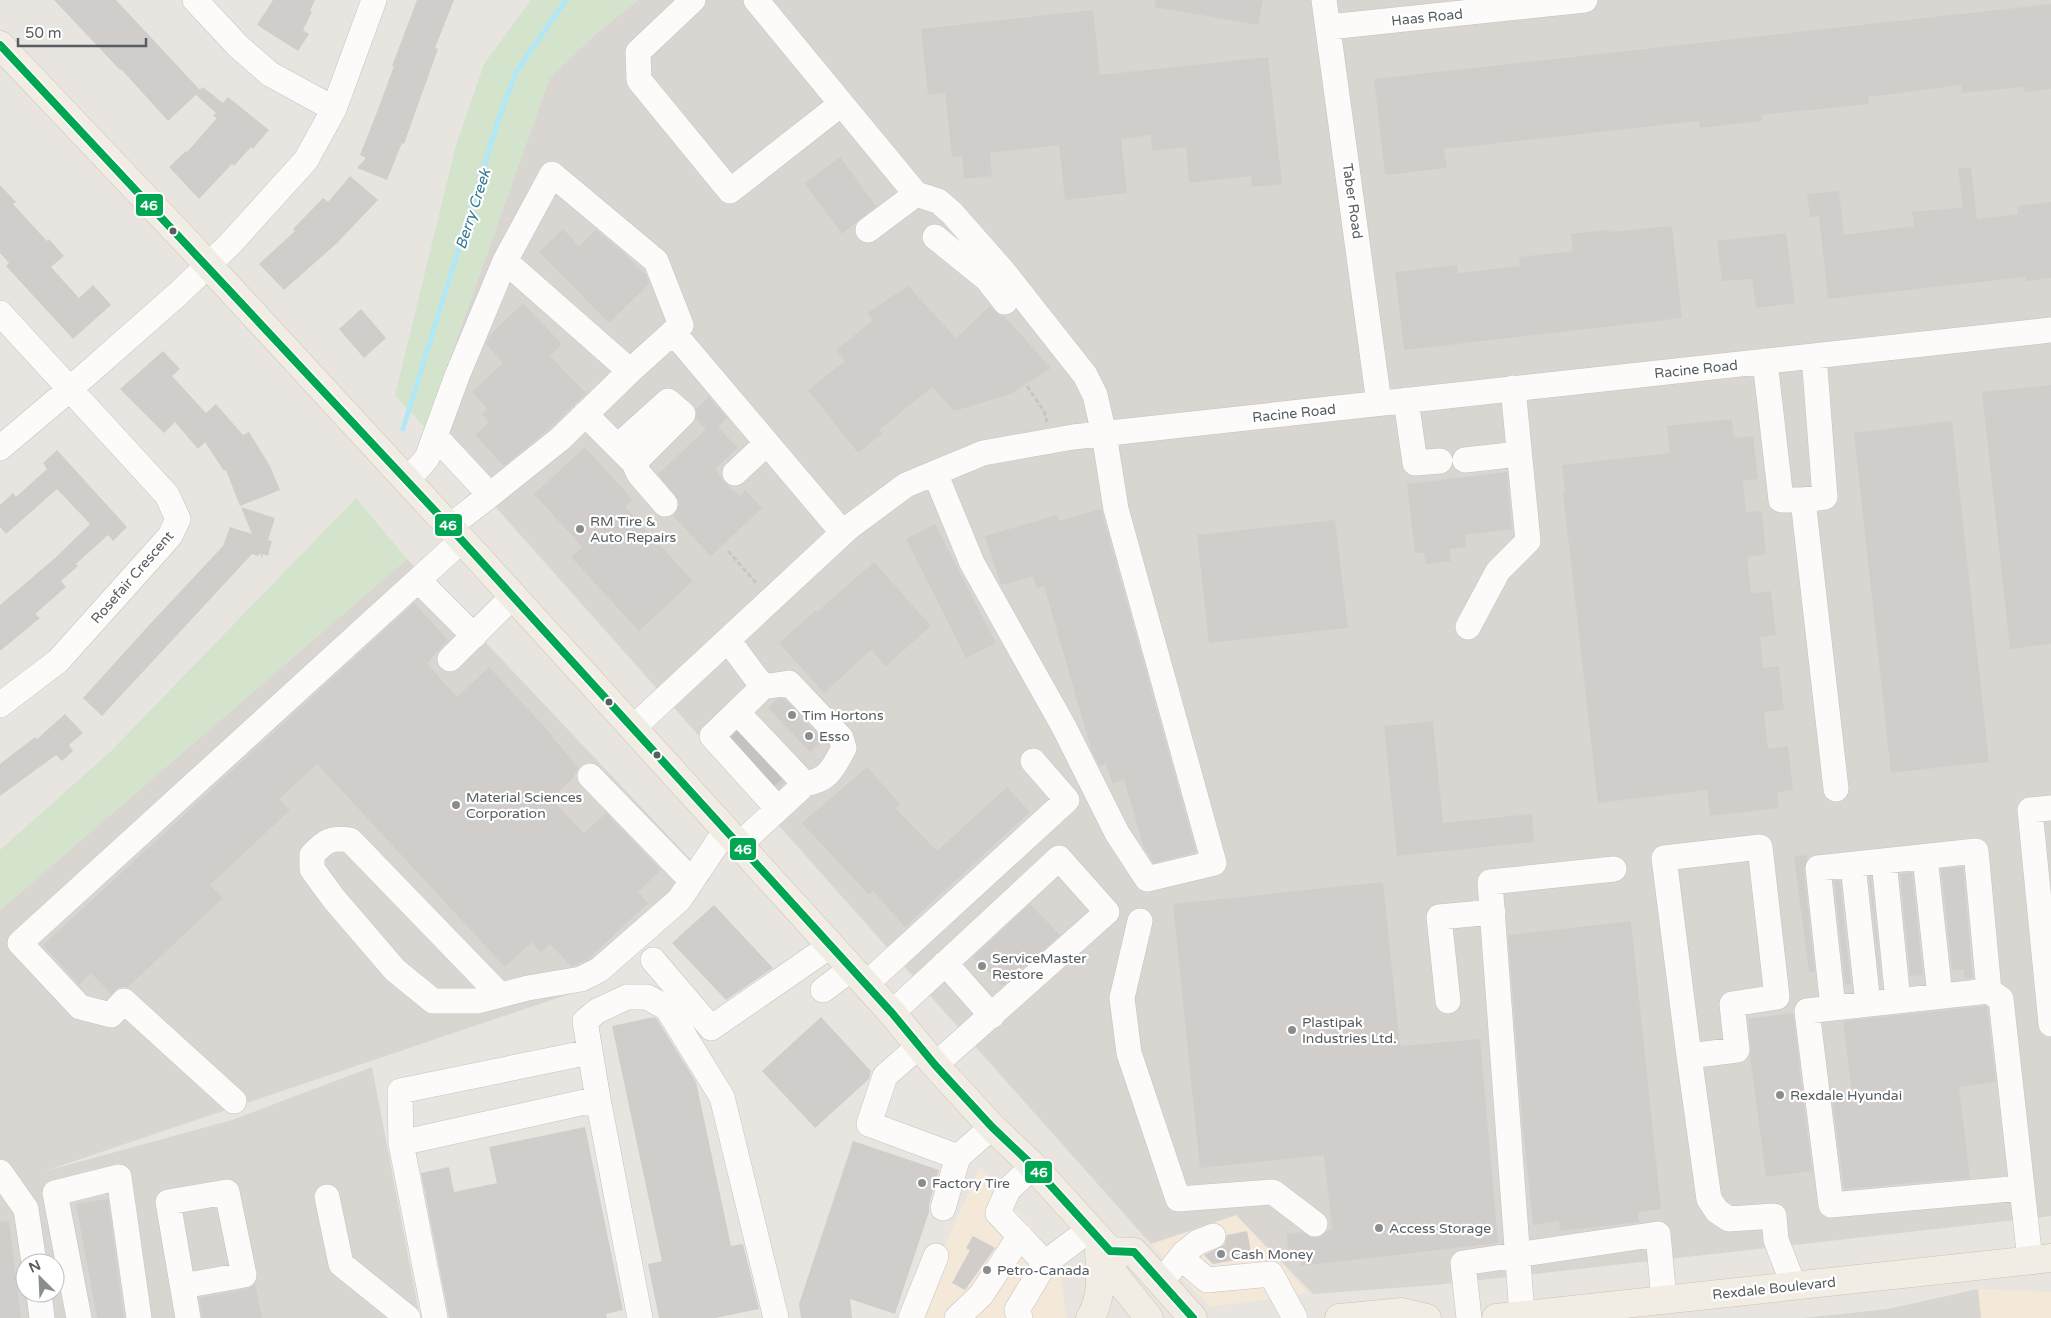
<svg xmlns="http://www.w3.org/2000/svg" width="2051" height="1318" viewBox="0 0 2051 1318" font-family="'Varela Round',sans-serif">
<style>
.commercial{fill:#f4e8d8}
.industrial{fill:#d9d6d2;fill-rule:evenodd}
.green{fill:#d4e4cc}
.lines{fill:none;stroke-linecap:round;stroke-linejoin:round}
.stream{stroke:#b2e7f6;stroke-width:5}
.building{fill:#d0cdcb}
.minor-tunnel{stroke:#c4c3c1;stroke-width:25;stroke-dasharray:25 12;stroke-linecap:butt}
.minor-casing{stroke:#c3c3c3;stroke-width:26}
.major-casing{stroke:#d0c0ae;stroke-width:29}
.path{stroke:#c1c9c3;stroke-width:3;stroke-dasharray:5 2.5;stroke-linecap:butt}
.minor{stroke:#fcfbfa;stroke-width:25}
.major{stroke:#f1ede4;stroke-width:28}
.bus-1-casing{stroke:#fff;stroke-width:11}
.bus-1{stroke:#00a651;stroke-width:8}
.bus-dot{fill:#585d60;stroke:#fff;stroke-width:2}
.poi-dot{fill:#8a8d8d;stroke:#fff;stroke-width:2}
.labels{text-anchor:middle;stroke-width:4.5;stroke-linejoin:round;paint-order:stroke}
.street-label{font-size:14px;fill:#585d60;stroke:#fff}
.poi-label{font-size:14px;fill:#585d60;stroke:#fff;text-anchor:start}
.water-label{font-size:15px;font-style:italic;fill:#337896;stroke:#fff}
.line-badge{stroke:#fff;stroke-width:2}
.badge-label{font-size:14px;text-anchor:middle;font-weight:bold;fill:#fff}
</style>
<rect width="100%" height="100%" fill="#e8e5e1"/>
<!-- commercial -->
<path class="commercial" d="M980 1167 1060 1262 1066 1318H912Z
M1236 1215 1308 1293 1210 1307 1151 1244Z
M1978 1289 2051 1292V1318H1981Z"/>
<!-- industrial -->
<path class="industrial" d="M638 0H2051V1216L1436 1285 1313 1294 1236 1215 1151 1244 425 428 549 79 593 36Z
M407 559 710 880 578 991 42 1172 232 1120 372 1067 420 1318H0V910ZM25 1263H55V1293H25Z
M1978 1289 1981 1318H1803L1888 1309Z"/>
<!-- green -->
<path class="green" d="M531 0H638L593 36 549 79 425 428 395 395 456 145 484 64Z
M356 498 407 559 0 910V850L111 751Z"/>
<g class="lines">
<!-- stream -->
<path class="stream" d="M403 429 499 118 516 72 566 0"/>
</g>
<!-- building -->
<path class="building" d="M54 0H116L200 90 203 87 223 103 228 97 269 130 253 149 251 147 234 166 232 164 199 199 169 167 186 151 187 152 217 118 213 116 216 113 196 95 200 91 168 121 121 69 120 70Z
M273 0H315L310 11 312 12 303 30 309 34 298 51 257 25Z
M417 0H454L435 48 438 49 410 127 404 144 402 143 387 180 357 168 366 158 360 155 377 112 394 66H392Z
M1155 0H1263L1258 25 1155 7Z
M2051 4V89L2025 92 2024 87 1962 93 1961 85 1868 97 1869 104 1761 115 1762 121 1700 128 1699 121 1444 149 1447 168 1385 175 1374 79Z
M1093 10 1100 75 1268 57 1282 184 1252 187 1251 176 1189 183 1186 147 1152 151 1151 135 1121 139 1127 193 1065 200 1059 145 990 153 992 176 964 179 962 156 952 157 945 93 928 95 921 29Z
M840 157 876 206 842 234 804 183Z
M1971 167 1977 219 2018 214 2017 206 2051 202V278L2026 281 2025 277 1828 299 1819 216 1810 217 1807 194 1839 191 1844 235 1914 226 1912 212 1963 207 1958 169Z
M350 176 378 200 336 244 284 290 259 264 295 231 293 229 323 198 328 202Z
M0 185 16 202 13 204 47 241 49 239 64 256 51 267 79 298 93 285 111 305 73 339 6 266 9 263 0 253Z
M1672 226 1682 318 1404 350 1395 272 1457 265 1458 273 1520 266 1519 257 1573 251 1571 234 1609 230V232Z
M563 229 579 246 596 230 625 254 646 275 649 284 609 323 539 252Z
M1786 233 1795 303 1756 308 1752 279 1722 281 1717 241Z
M908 286 956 338 990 306 999 315 1004 316 1051 368 1009 395 954 411 932 387 879 430 882 434 858 453 808 390 845 361 836 350 873 320 867 313Z
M523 303 562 344 550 356 586 393 550 428 504 466 475 435 489 422 482 414 487 409 472 392 503 363 486 344 490 335Z
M361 309 386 338 364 358 339 329Z
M163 351 180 369 172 376 206 413 216 404 243 435 249 432 270 466 280 490 240 506 226 470 224 471 205 442 198 449 175 422 164 433 120 389Z
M2051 385V644L2010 649 1982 392Z
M709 397 727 418 718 427 738 448 715 469 724 482 740 496 745 490 762 508 711 556 673 516 678 509 679 501 658 474 706 429 696 419V409Z
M1732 419 1734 438 1753 436 1758 479 1743 481 1746 512 1762 511 1766 554 1747 557 1751 593 1771 591 1776 635 1760 637 1763 668 1779 666 1784 710 1764 712 1768 749 1788 746 1793 790 1777 792 1779 808 1710 816 1707 790 1598 803 1563 493H1565L1562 465 1670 453 1667 426Z
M1952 421 1989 762 1891 773 1854 433Z
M585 447 633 500 625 507 693 581 639 631 571 557 582 547 534 494Z
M57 450 127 527 113 541 108 535 76 564 78 566 61 581 66 587 35 614 40 618 0 651V605L55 558 90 524 57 489 6 534 0 527V505L13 493 16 497 47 469 43 463Z
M1507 472 1512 529 1465 535 1466 547 1450 549 1451 561 1426 564 1424 553H1415L1407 484Z
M241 507 275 518 268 540 272 541 268 556 263 554 262 559 260 553 258 556 252 554 102 716 83 698 150 624 223 546 230 527 252 534Z
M1101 509 1196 852 1154 863 1144 848 1124 780 1112 783 1106 764 1100 766 1092 752 1044 586 1037 588 1033 576 1001 585 985 536 1057 515 1059 521Z
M1335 520 1348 628 1209 643 1197 535Z
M935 524 996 643 966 658 906 539Z
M874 562 931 626 886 666 871 650 824 693 779 643 816 610 817 612Z
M414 603 448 640 427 663 457 697 489 667 553 736 552 737 579 768 573 775 574 777 551 799 584 833 606 813 661 870 638 892 648 903 588 959 576 965 571 966 550 944 541 953 532 942 505 967 317 764 279 799 290 810 210 885 223 898 128 987H119L111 994 91 973 79 985 43 945Z
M784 698 823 740 810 752 768 708 777 699Z
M65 714 83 733 69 745 73 751 62 761 56 755 0 796V764L35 737 37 739Z
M1433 721 1443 823 1532 814 1534 842 1397 856 1384 726Z
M736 732 785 783 779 789 732 737Z
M867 767 900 804 895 808 937 851 1007 787 1030 812 905 927 873 891 869 895 802 823Z
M1808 855 1804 870 1815 972H1809L1794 857Z
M1963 867 1973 978 1965 979 1964 969 1952 970 1941 869Z
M1912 872 1923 975 1910 976 1900 874Z
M1869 877H1871L1881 979H1880Z
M1840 880 1851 984 1845 985 1834 881Z
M1383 882 1400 1046 1480 1039 1498 1243 1301 1266 1299 1250 1288 1251 1287 1234 1302 1232 1314 1238 1321 1237 1328 1230 1332 1229 1324 1155 1200 1168 1173 904Z
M1030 904 1060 935 1002 986 973 957Z
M714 905 773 968 726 1000 672 943Z
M1631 921 1661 1209 1638 1212 1639 1222 1560 1231 1559 1221 1533 1225 1522 1118 1508 935Z
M1985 1006 1987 1007 1996 1082 1959 1087 1970 1178 1844 1189 1832 1097 1852 1094 1843 1021Z
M1793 1013 1812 1171 1766 1177 1750 1056 1751 1048 1748 1019Z
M654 1017 657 1019 696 1082 731 1246 743 1244 759 1309 715 1318H659L648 1264 662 1261 612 1026Z
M821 1017 871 1071 869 1079 815 1128 762 1071Z
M585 1127 623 1310 606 1314 607 1318H449L421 1173 449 1167 454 1192 497 1183 489 1147Z
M853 1141 939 1170 929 1204V1212L895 1314 850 1299 852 1318H801L799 1304Z
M108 1199 124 1318H97L76 1204Z
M9 1221 21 1318H0V1222Z
M1247 1231 1252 1257 1213 1264 1204 1255 1224 1245 1227 1235Z
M973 1236 995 1248 965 1290 952 1283 970 1250 966 1248Z
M255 1284 262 1318H202L199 1298 247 1289Z"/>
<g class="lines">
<!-- minor-tunnel -->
<path class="minor-tunnel" d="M735 750 749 737
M749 766 763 752
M762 780 777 767"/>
<defs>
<path id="minor" d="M195 0 238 46 270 74 334 109
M693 0 638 52 639 80 730 191 841 104
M756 0 916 194 938 201 952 213 1003 271 1085 375 1095 395 1104 434 1116 509 1214 863 1147 879 1117 833 1064 727 972 563 935 473
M1324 0 1379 403
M1329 27 1585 0
M868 230 916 194
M935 237 987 279 1005 302
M505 261 552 174 656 261 681 325 630 371
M0 313 167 495 178 519 170 536 58 661 0 705
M673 332 843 533
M1814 356 1825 497 1803 500 1836 789
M1765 361 1781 500H1803
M1406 400 1415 463 1440 461
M585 414 634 463 639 474 665 504
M435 436 490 495 449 527
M618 446 668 401 683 414 634 463
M0 448 70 389 179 293 230 244 306 160 334 109 374 0
M1465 460 1519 454
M735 473 767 443
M407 481 427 458 457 376 505 261 630 371 560 439 490 495
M418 580 474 636
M1468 627 1498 571 1528 541 1513 388
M728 640 763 687 737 712 805 784 739 845
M450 659 513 596
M763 687 789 683 841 738 844 748C832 769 830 779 805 784
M737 712 712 736 778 809
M634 727 848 528 906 485 983 453 1073 437 2051 330
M590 776 692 881
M2051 808 2030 810 2051 1024
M1925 857 1940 996
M1884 861 1898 1001
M1853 865 1868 1004
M1140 921 1122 998 1129 1053 1178 1199 1273 1192 1315 1224
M653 960 711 1028 830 946
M945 963 992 1016
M865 985 1067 800 1033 761
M823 990 851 969
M1989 991 1833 1008 1818 868 1976 851 1989 991 2001 999 2030 1260
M500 995 350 840C331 837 325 841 312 855V869L334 899 395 970 433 1001H478L528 988 581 979 599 970 679 900 726 830
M1448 1001 1439 917 1493 912
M1833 1008 1807 1011 1831 1205 2022 1188
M892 1013 1059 858 1107 912 935 1065
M919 1046 885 1076 869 1124 958 1157 992 1127
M1689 1056 1737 1050 1732 1004 1777 997 1760 847 1664 858 1689 1056 1709 1199 1717 1211 1729 1219 1774 1216 1776 1240 1794 1286
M598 1099 585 1021 597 1011 627 997H647L667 1008 722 1097 776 1318
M234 1101 124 1001 111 1015 80 1007 20 943 462 540
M401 1143 400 1091 590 1052
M1033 1166 1008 1190 998 1213 1045 1263
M0 1172 26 1209 34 1263
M327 1197 341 1264 408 1318
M943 1208 958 1157
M1181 1258 1207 1280 1271 1274 1295 1318
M1170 1271 1184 1253 1198 1242 1213 1236
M183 1286 244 1275 227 1192 168 1202 188 1318
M39 1293 42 1318
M1522 1315 1490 882 1614 869
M79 1318 55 1193 119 1177 139 1318
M435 1318 401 1143 598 1099 640 1318
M911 1318 936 1256
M957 1318 981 1295 1020 1236
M1020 1318 1017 1310 1045 1263 1089 1230
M1469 1318 1463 1263 1658 1234 1664 1300"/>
<path id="major" d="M0 45 185 240 462 540 892 1013 935 1065 992 1127 1033 1166 1110 1251 1113 1273 1149 1318
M1110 1251 1134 1252 1193 1318
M1090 1318C1103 1298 1100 1274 1099 1251
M1339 1318 1402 1312 1427 1318
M1496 1318 2051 1258"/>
</defs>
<!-- minor casing -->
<use href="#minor" class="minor-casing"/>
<!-- major casing -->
<use href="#major" class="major-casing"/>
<!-- path -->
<path class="path" d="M1027 386 1044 411 1047 422
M728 551 758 585"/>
<!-- minor -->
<use href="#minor" class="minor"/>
<!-- major -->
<use href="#major" class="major"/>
<defs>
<path id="bus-1" d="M0 45 436 512 892 1013 935 1065 992 1127 1033 1166 1110 1251 1134 1252 1193 1318"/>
</defs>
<!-- bus-1 casing -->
<use href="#bus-1" class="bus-1-casing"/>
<!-- bus-1 -->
<use href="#bus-1" class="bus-1"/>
</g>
<!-- markers -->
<g class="bus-dot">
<circle cx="173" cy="231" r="4.5"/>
<circle cx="609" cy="702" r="4.5"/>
<circle cx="657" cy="755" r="4.5"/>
</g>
<g class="poi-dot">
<circle cx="580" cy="529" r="5"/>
<circle cx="792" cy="715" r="5"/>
<circle cx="809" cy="736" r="5"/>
<circle cx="456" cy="805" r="5"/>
<circle cx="982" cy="966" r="5"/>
<circle cx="1292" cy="1030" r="5"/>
<circle cx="1780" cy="1095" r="5"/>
<circle cx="922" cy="1183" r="5"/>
<circle cx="1379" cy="1228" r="5"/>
<circle cx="1221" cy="1254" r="5"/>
<circle cx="987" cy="1270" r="5"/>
</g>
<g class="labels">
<!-- street labels -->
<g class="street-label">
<text transform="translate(1427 17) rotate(-6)" y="5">Haas Road</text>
<text transform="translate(1353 201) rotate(82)" y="5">Taber Road</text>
<text transform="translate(1696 369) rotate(-6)" y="5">Racine Road</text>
<text transform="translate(1294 413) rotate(-6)" y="5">Racine Road</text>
<text transform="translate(132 577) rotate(-49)" y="5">Rosefair Crescent</text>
<text transform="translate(1774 1288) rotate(-6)" y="5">Rexdale Boulevard</text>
</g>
<!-- poi labels -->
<g class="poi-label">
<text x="590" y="526">RM Tire &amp;<tspan x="590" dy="16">Auto Repairs</tspan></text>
<text x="802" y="720">Tim Hortons</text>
<text x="819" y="741">Esso</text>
<text x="466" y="802">Material Sciences<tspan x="466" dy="16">Corporation</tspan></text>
<text x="992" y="963">ServiceMaster<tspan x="992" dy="16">Restore</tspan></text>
<text x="1302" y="1027">Plastipak<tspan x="1302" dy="16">Industries Ltd.</tspan></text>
<text x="1790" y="1100">Rexdale Hyundai</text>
<text x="932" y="1188">Factory Tire</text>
<text x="1389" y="1233">Access Storage</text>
<text x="1231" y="1259">Cash Money</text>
<text x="997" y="1275">Petro-Canada</text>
</g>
<!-- water labels -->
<g class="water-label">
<text transform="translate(473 209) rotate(-72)" y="5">Berry Creek</text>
</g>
</g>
<g class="line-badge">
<rect x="135" y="193" width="29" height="24" rx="5" fill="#00a651"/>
<rect x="434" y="513" width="29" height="24" rx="5" fill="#00a651"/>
<rect x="729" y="837" width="28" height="24" rx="5" fill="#00a651"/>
<rect x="1024" y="1160" width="29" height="24" rx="5" fill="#00a651"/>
</g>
<g class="badge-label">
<text x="149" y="210">46</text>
<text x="448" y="530">46</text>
<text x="743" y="854">46</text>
<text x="1039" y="1177">46</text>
</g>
<!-- north arrow -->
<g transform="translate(40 1278) rotate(336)"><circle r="24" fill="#ffffff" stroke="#bcbebf"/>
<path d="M0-4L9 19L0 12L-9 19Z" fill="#8a8d8d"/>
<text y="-8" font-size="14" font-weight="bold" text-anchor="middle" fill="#585d60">N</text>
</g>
<!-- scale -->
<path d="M18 38v8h128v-8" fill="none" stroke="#585d60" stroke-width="2.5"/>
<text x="25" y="38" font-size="15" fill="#585d60" stroke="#ffffff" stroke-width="4" paint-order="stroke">50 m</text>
</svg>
